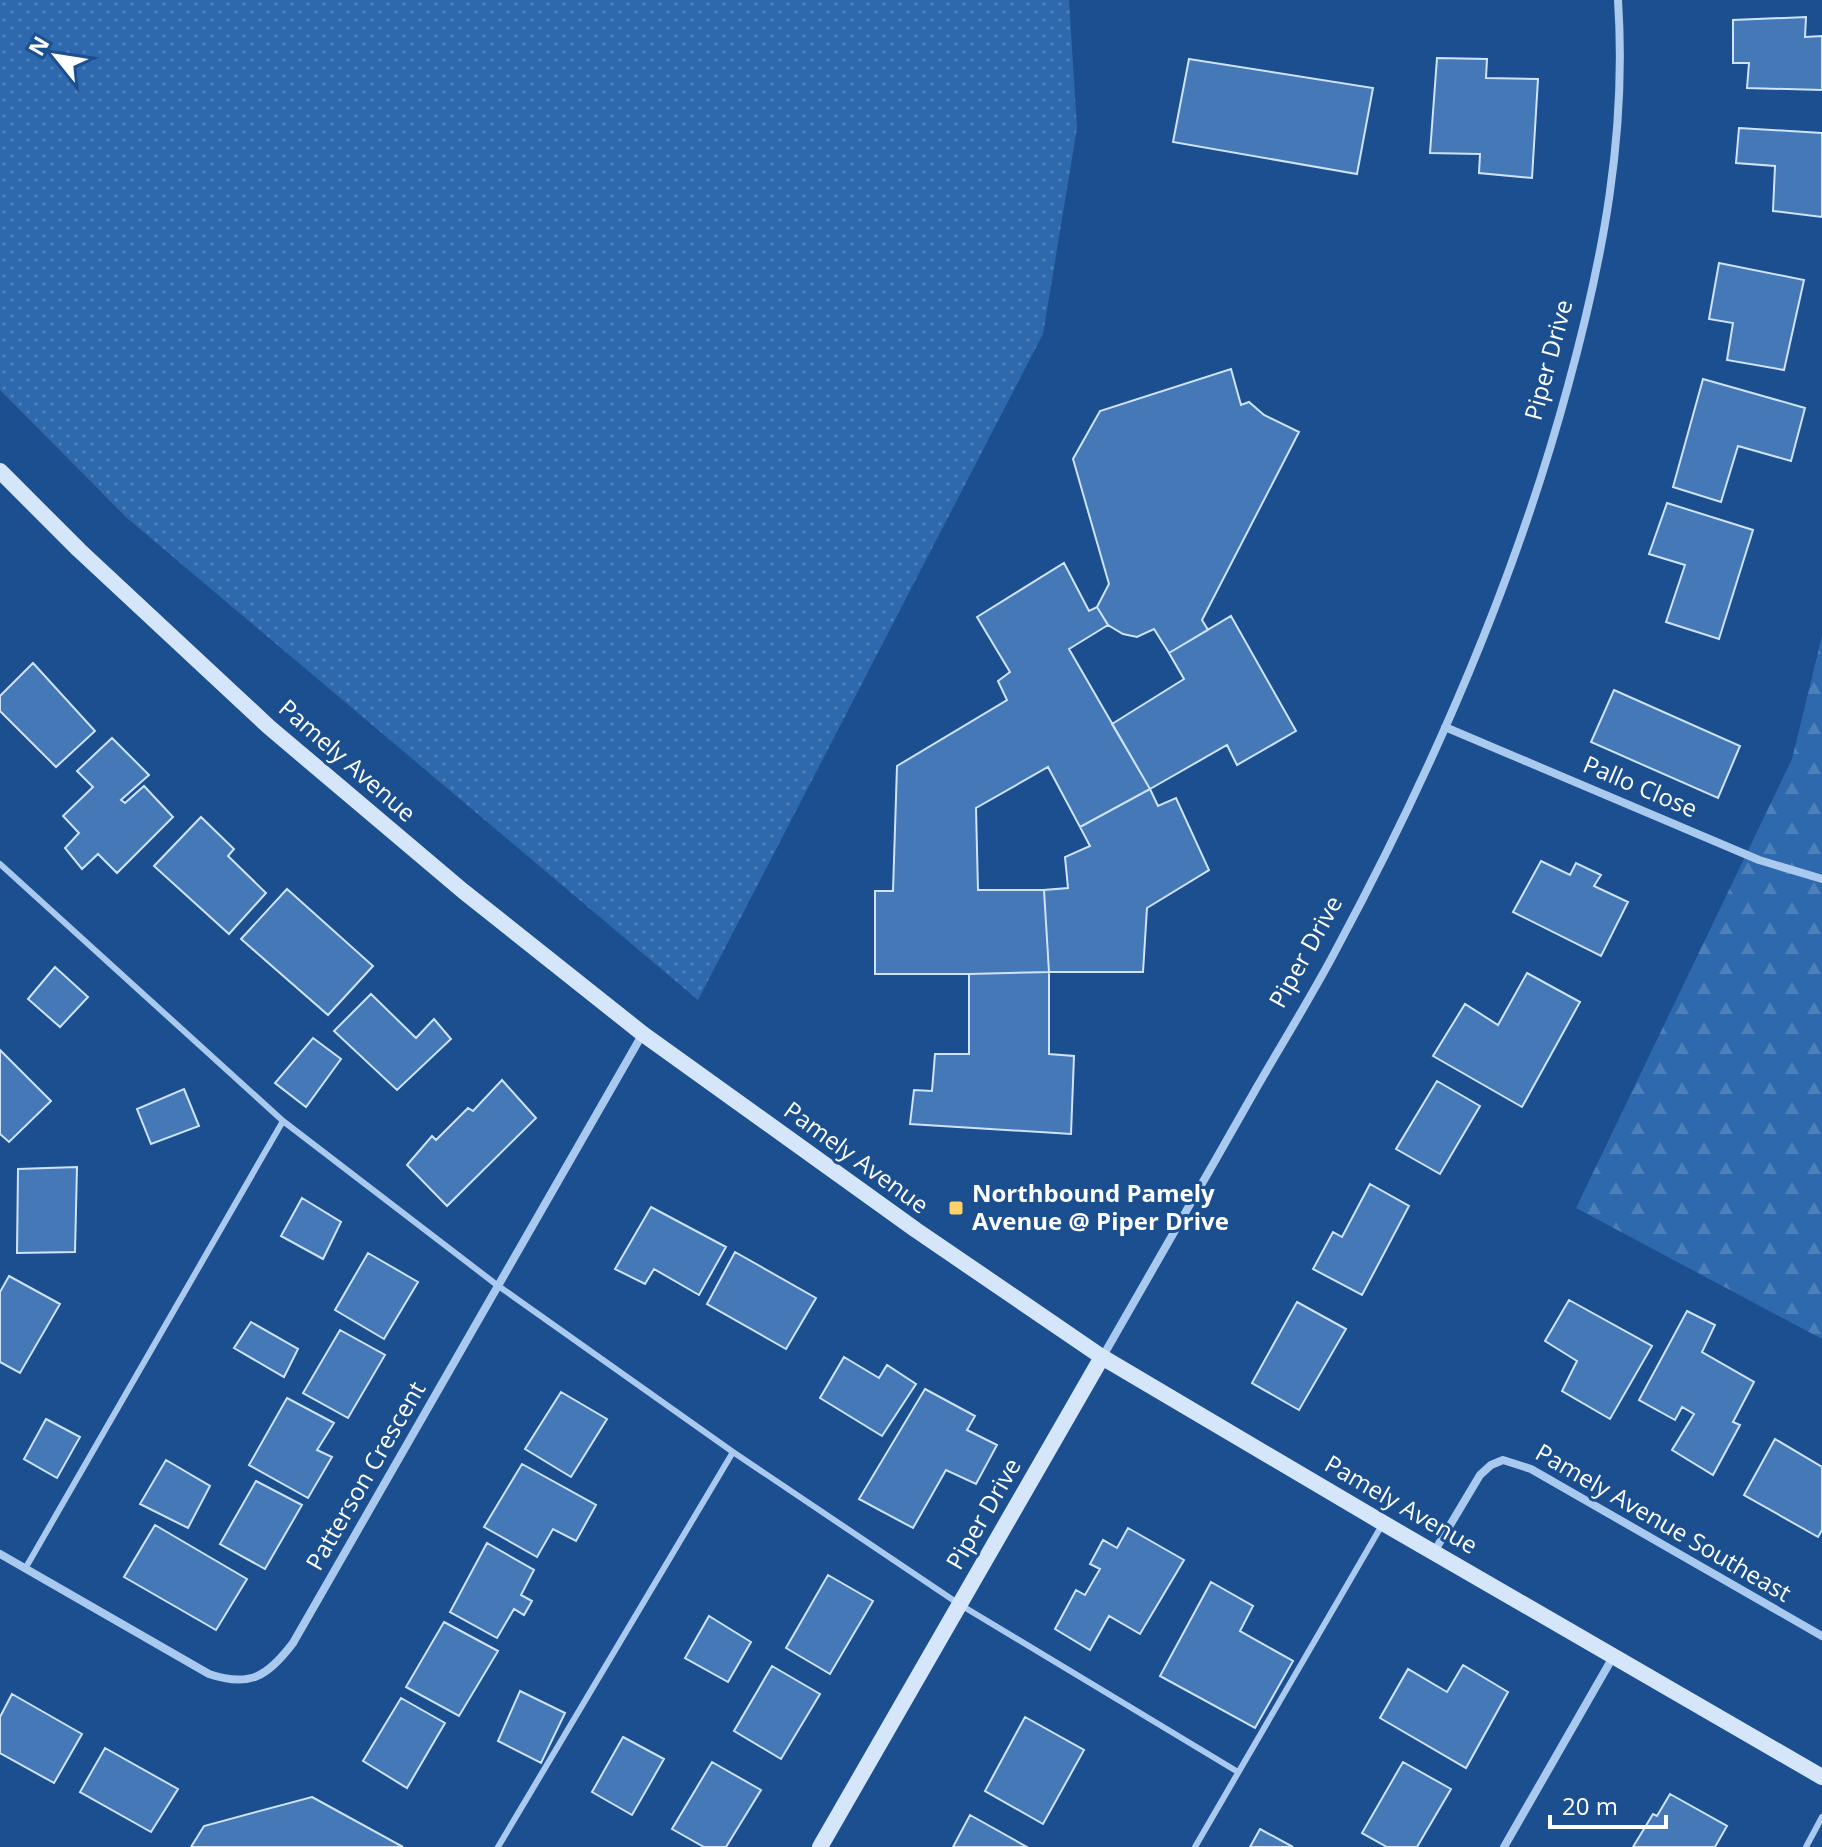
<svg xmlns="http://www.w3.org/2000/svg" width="1822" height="1847" viewBox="0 0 1822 1847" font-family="'Open Sans',sans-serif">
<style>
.green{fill:url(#green-dots)}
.forest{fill:url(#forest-firs)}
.building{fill:#4478b7;stroke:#cfe3fa;stroke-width:2}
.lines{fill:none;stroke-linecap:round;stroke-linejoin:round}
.lane{stroke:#a9c9ee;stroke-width:6}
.street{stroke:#a9c9ee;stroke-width:8}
.secondary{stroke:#d6e6fa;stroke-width:16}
.poi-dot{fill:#ffd166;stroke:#1b4f8f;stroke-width:3}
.labels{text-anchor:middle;stroke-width:6;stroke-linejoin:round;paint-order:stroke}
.street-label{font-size:24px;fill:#fff;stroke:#1b4f8f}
.poi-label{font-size:24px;font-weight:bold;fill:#fff;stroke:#1b4f8f;text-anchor:start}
</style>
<defs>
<pattern id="green-dots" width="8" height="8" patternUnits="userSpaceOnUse" patternTransform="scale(2)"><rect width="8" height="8" fill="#2e69ad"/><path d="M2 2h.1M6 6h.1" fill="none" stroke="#4d80b9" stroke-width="1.8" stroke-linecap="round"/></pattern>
<pattern id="forest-firs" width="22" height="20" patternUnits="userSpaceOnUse" patternTransform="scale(2)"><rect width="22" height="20" fill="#2e69ad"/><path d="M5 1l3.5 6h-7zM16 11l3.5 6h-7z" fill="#4d80b9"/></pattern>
</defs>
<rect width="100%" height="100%" fill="#1b4f8f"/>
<!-- green -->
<path class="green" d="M0 0H1069L1077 128 1043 334 698 1000 127 518 0 390Z"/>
<!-- forest -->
<path class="forest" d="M1822 636V1339L1576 1208 1792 759Z"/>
<!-- building -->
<path class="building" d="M1806 17 1805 37 1822 36V90L1747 88 1749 63H1733V20Z
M1437 58 1487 59 1486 78 1538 79 1532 178 1479 173 1480 154 1430 153Z
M1189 59 1373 88 1357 174 1173 142Z
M1739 128 1822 133V217L1773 211 1775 166 1736 163Z
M1719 263 1804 280 1784 370 1727 360 1733 323 1709 319Z
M1231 369 1241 405 1249 402 1264 415 1299 432 1202 620 1208 630 1169 653 1154 629 1137 637 1123 634 1108 625 1097 607 1109 584 1073 459 1100 411Z
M1703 379 1805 408 1791 461 1738 446 1721 502 1673 487Z
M1667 503 1753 530 1719 639 1666 622 1685 565 1649 554Z
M1064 563 1089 611 1097 607 1108 625 1069 649 1150 789 1080 827 1048 767 976 808 978 890H1044L1049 972 969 974H875V891H893L897 766 1007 700 998 681 1010 672 977 617Z
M1231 616 1296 731 1237 765 1227 745 1150 789 1112 724 1184 679 1169 653Z
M33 663 95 731 56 767 0 711V696Z
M1614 690 1740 746 1718 798 1591 742Z
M112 738 149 775 121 800 125 803 144 786 173 817 117 873 98 854 82 869 65 848 79 833 63 816 93 787 77 771Z
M1150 789 1158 806 1176 798 1209 870 1147 908 1143 972H1049L1044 890 1068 888 1065 857 1090 846 1080 827Z
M201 817 234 849 228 856 266 893 229 934 154 866Z
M1541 861 1570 875 1576 863 1601 875 1594 886 1628 902 1601 956 1513 912Z
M287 889 373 966 328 1015 241 939Z
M55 967 88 997 60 1027 28 999Z
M1049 972V1054L1074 1056 1071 1134 910 1124 914 1090 932 1091 935 1054H969V974Z
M1527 973 1580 1002 1522 1107 1433 1056 1465 1004 1498 1025Z
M371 994 416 1038 434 1019 451 1039 397 1090 334 1031Z
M313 1038 341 1059 306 1107 275 1083Z
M0 1050 51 1101 9 1142 0 1134Z
M502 1080 536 1118 447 1206 407 1165 432 1136 436 1140 468 1108 473 1111Z
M1437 1081 1480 1106 1440 1174 1396 1149Z
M184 1089 199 1126 151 1144 137 1109Z
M77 1167 75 1252 17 1253 18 1169Z
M1370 1184 1409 1206 1362 1295 1313 1269 1333 1232 1342 1237Z
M302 1198 341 1222 323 1259 281 1236Z
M651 1207 726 1247 699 1295 654 1269 645 1284 615 1269Z
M735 1252 816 1298 786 1349 707 1304Z
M368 1253 418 1282 384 1339 335 1310Z
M9 1276 60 1304 20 1373 0 1362V1292Z
M1569 1300 1652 1346 1610 1419 1562 1391 1577 1361 1545 1341Z
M1297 1302 1346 1329 1299 1410 1252 1383Z
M1687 1311 1715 1325 1702 1352 1754 1382 1733 1422 1740 1425 1713 1475 1672 1450 1694 1414 1682 1407 1675 1420 1639 1400Z
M251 1322 298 1349 284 1377 234 1348Z
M340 1330 385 1355 348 1418 303 1393Z
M844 1357 879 1378 887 1365 916 1384 882 1436 820 1398Z
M925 1389 975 1416 967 1430 997 1445 976 1484 946 1470 913 1528 859 1499Z
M561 1392 607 1419 571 1477 525 1449Z
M287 1398 334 1423 317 1450 332 1457 308 1498 249 1465Z
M46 1419 80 1437 57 1478 24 1459Z
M1775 1439 1822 1467V1530L1818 1537 1744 1495Z
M166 1460 210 1486 188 1528 140 1504Z
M522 1464 596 1505 576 1541 553 1529 537 1557 484 1527Z
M256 1481 302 1505 265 1569 220 1544Z
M155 1525 247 1579 216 1630 124 1577Z
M1128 1528 1184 1560 1140 1634 1109 1616 1090 1650 1055 1629 1076 1590 1085 1595 1100 1569 1090 1564 1103 1540 1117 1548Z
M487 1543 534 1570 521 1595 532 1601 524 1615 514 1609 497 1638 450 1612Z
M828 1575 873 1601 830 1674 786 1648Z
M1211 1582 1253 1606 1240 1631 1293 1661 1255 1728 1160 1676Z
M709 1616 751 1642 728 1682 685 1658Z
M444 1622 498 1651 459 1716 406 1687Z
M1463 1665 1508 1692 1466 1768 1380 1718 1408 1669 1447 1692Z
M772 1666 820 1694 781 1759 734 1731Z
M520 1691 565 1713 541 1763 498 1741Z
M12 1694 82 1734 54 1783 0 1753V1717Z
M401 1698 445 1723 407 1788 363 1761Z
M1025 1717 1084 1750 1043 1824 985 1791Z
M623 1737 664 1759 632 1815 592 1792Z
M105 1748 178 1789 151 1832 80 1792Z
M712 1762 761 1790 726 1847H704L672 1829Z
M1403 1762 1451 1789 1417 1847H1387L1362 1833Z
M1670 1794 1727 1826 1715 1847H1633L1653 1814 1657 1816Z
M312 1797 403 1847H191L204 1826Z
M970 1815 1027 1847H953Z
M1260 1829 1293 1847H1250Z"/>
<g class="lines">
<!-- lane -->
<path class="lane" d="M0 864 283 1121 497 1285 733 1452 498 1847
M733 1452 959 1604 1238 1772
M25 1569 283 1121
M1195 1847 1382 1525
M1806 1847 1822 1817"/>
<!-- street -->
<path class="street" d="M1445 727 1759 860 1822 879
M1103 1356C1154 1267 1206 1177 1257 1087 1284 1040 1313 994 1338 946 1432 771 1516 578 1568 386 1603 258 1627 134 1618 0
M1434 1552 1480 1475 1491 1465 1503 1460 1531 1469 1822 1636
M0 1554 209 1674C250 1688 268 1676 293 1643L642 1035
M1504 1847 1613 1657"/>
<!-- secondary -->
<path class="secondary" d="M0 471 79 550 269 727 463 891 643 1034 916 1230 1102 1357 1383 1523 1822 1777
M820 1847 1102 1357"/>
</g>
<!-- markers -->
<rect class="poi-dot" x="948" y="1200" width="16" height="16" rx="4"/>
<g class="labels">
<!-- street labels -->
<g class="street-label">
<text transform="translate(1549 360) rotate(-75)" y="8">Piper Drive</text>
<text transform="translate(347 761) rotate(41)" y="8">Pamely Avenue</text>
<text transform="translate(1640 787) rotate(23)" y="8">Pallo Close</text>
<text transform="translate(1306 952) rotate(-61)" y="8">Piper Drive</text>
<text transform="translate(856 1158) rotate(36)" y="8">Pamely Avenue</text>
<text transform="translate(366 1476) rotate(-60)" y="8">Patterson Crescent</text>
<text transform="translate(1401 1505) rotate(30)" y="8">Pamely Avenue</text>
<text transform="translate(984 1514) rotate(-60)" y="8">Piper Drive</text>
<text transform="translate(1663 1523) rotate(30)" y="8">Pamely Avenue Southeast</text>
</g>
<!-- poi labels -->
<g class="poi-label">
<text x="972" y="1202">Northbound Pamely<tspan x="972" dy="28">Avenue @ Piper Drive</tspan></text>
</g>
</g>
<!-- north arrow -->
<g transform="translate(56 56) rotate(300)" stroke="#1b4f8f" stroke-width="6" paint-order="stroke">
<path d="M0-6L14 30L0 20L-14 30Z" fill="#ffffff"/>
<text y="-12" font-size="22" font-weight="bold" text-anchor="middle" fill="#ffffff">N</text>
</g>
<!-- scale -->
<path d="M1550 1815v12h116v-12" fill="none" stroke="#ffffff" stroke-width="4"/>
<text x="1562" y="1815" font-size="24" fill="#ffffff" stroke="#1b4f8f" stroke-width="6" paint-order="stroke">20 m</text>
</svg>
